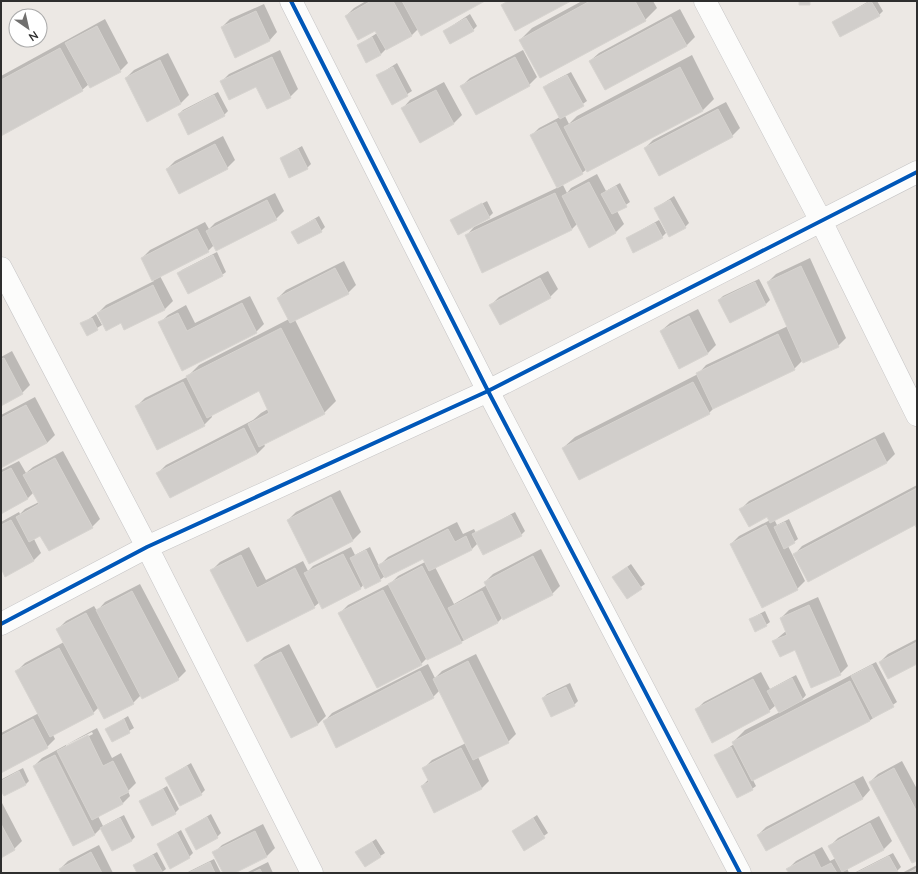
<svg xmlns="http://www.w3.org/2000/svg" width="918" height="874" viewBox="0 0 918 874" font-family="Lato,sans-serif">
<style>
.shadow{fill:#0003;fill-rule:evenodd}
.building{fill:#d1cecb;stroke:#d7d4d0}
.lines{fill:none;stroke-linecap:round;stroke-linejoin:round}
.minor-casing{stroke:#c5c4c5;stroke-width:23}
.minor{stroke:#fcfcfb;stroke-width:22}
.cycleway-casing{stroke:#fff;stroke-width:6}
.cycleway{stroke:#0057b8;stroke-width:4}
</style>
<rect width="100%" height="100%" fill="#ece8e4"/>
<!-- shadow -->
<path class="shadow" d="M366 1H482L418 29 412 35 386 49 381 54 366 62 358 46 377 33 376 30 346 16 354 8Z
M582 1H653L657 8 645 20 520 40 532 28Z
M869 1H877L883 11 879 15 833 22Z
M264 4 277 32 269 41 222 27 230 19Z
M680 9 695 37 687 45 606 88 590 61 599 53Z
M470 14 477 26 473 30 444 31Z
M105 19 128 63 120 71 89 84 82 90 1 135V76Z
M280 50 298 89 290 97 257 86 221 82 229 74Z
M523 50 537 77 529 85 476 114 462 86 470 78Z
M168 53 189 95 181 103 147 120 126 78 134 70Z
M692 55 714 99 703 110 587 169 582 173 557 186 558 188 531 136 539 128 560 117 544 88 548 84 571 72 587 101 565 116 569 124 577 116Z
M397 63 412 91 392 104 377 76Z
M444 82 462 115 454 123 420 141 402 109 410 100Z
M218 92 228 111 224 115 179 114 183 110Z
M726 102 740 128 732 136 645 148 653 140Z
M223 136 235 160 227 168 167 169 175 161Z
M302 146 311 164 307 168 281 158Z
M597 174 606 191 620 183 630 202 617 211 624 224 616 232 590 246 578 223 572 229 483 272 466 236 474 227 563 185 567 193 571 188Z
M275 193 284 211 276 219 214 245 208 251 160 276 173 301 165 309 125 329 121 321 98 313 106 305 154 281 142 258 150 250 205 222 209 229 215 223Z
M674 196 689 223 685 227 656 208Z
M486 199 493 213 489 217 451 220 487 201Z
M319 216 325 227 321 231 292 232Z
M659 220 666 233 662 237 627 238Z
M217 252 226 272 222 275 178 274 182 270Z
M810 258 846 338 838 346 803 360 794 369 715 407 709 413 563 448 575 437 698 374 706 365 788 326 768 282 776 274Z
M344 261 356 285 348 293 295 320 336 401 324 413 263 443 265 446 257 454 158 473 166 465 253 420 261 413 268 409 259 390 211 414 212 417 204 425 137 406 145 398 187 377 199 365 289 319 278 298 286 290Z
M548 271 558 289 550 297 491 305 499 297Z
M759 279 770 300 766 304 730 322 719 300 723 296Z
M250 296 264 324 256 332 183 369 160 323 168 315 186 305 195 323Z
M698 309 716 345 708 353 679 367 661 331 670 323Z
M96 314 102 325 87 334 82 324Z
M12 351 30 385 22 393 1 405V357Z
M35 397 55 435 47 443 1 467V415Z
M884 432 895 454 887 462 774 519 777 525 789 519 798 539 788 546 793 556 802 546 917 485V527L915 524 795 555 793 556 805 581 797 589 731 544 739 536 770 520 767 516 741 509 749 501Z
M63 451 100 519 92 527 41 535 34 539 41 553 33 561 1 566V522L19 512 20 514 25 509 39 502 34 492 27 499 1 513V470L19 461 26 473 33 467Z
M340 490 361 532 353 540 310 562 288 520 296 512Z
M515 512 525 531 521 535 478 543 472 549 435 567 454 604 487 585 485 582 493 574 541 549 560 586 552 594 503 617 498 622 461 642 427 658 421 664 340 613 348 605 391 583 398 576 425 562 423 557 385 576 380 580 364 584 360 589 320 602 314 607 248 641 212 570 220 562 249 547 266 580 303 561 308 571 313 566 351 547 355 555 370 547 379 566 388 557 457 522 463 534 474 529 476 533Z
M631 564 645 584 627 597 613 577Z
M140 584 186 671 178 679 141 695 133 703 99 707 93 713 53 735 55 739 47 747 1 772V733L39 713 17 671 25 663 64 642 58 629 66 621 94 606 97 611 105 602Z
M818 597 848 666 840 674 795 649 774 641 786 631 781 618 789 610Z
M765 611 770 622 766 625 750 619Z
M917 639V663L880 662 888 654Z
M289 644 326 716 318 724 292 737 256 665 264 657Z
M476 654 516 734 508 742 478 757 489 781 481 789 422 786 429 779 424 768 432 760 466 743 440 690 433 697 324 722 332 713 428 664 435 678 442 671Z
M876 662 897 702 869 721 753 780 756 786 752 789 716 756 734 744 733 742 745 730 780 712 776 705 769 711 696 710 704 702 761 672 770 689 796 675 806 695 800 702Z
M570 683 578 701 574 705 543 698 547 694Z
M128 716 134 728 112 741 106 730Z
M97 728 112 758 121 753 136 783 128 791 130 796 122 804 98 816 103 826 124 815 135 837 131 841 101 828 95 834 74 845 34 766 42 758ZM92 732 93 734 66 748V745Z
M902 761 917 789V860L870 782 878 774Z
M191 763 205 790 201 794 166 778Z
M23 768 29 781 26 784 1 789 2 779Z
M863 776 870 790 862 799 758 835 766 827Z
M167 786 179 809 175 813 141 802Z
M1 801 22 841 14 849 1 856Z
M211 814 221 833 217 837 186 829Z
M537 815 548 833 525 849 514 831Z
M879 816 892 841 884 849 847 868 849 873H790L788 869 796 861 822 847 830 861 836 858 830 846 838 838Z
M263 824 275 848 267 856 233 873H224L214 853 222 845Z
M181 830 193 853 189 857 158 844Z
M376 839 385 853 365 866 357 852Z
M99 845 113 873H62L60 869 68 861Z
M157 852 166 869 161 873H138L134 865Z
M893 853 901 867 897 871 893 873H854Z
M214 859 221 873H186Z
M268 862 273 873H246Z
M917 865V873H902Z"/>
<!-- building -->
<path class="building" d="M371 1H393L412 36 386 50 375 31 358 40 345 16Z
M402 1H485L421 36Z
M508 1H571L515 31 501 5Z
M590 1H635L646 21 540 78 519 40Z
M799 1H810V5H799Z
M871 1 880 16 840 37 832 22Z
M256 11 270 41 235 58 221 27Z
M671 17 687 46 605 90 589 61Z
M466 18 474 31 450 44 443 31Z
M97 26 121 72 90 88 65 43Z
M372 37 381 55 366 63 357 45Z
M60 48 83 91 1 136V80Z
M272 57 291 98 267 109 256 87 229 100 220 81Z
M515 57 530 86 476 115 460 86Z
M160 60 181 104 147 122 125 78Z
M393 67 408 96 392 105 376 75Z
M680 67 703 111 587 172 564 127Z
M567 75 584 106 560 119 543 87Z
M436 90 454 124 420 143 401 108Z
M214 95 225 116 188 135 178 114Z
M718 109 733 137 659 176 644 148Z
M556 122 583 174 557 188 530 135Z
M215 144 228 169 179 194 166 169Z
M298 149 308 169 289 178 280 158Z
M589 182 616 233 589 248 562 196Z
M616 186 627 207 612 214 601 194Z
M555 193 572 230 482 273 465 235Z
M267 200 277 220 216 251 206 231Z
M670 200 686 228 669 237 654 208Z
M482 203 490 218 458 235 450 220Z
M315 219 322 232 298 244 291 232Z
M655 223 663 238 633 253 626 238Z
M197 229 209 252 152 281 141 258Z
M213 255 223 276 188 294 177 273Z
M801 266 839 347 803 363 767 282Z
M335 268 349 294 290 323 277 298Z
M540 278 551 298 500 325 489 305Z
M755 282 766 305 730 323 718 300Z
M153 285 165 310 124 330 121 323 106 331 97 313Z
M242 303 257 333 182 371 158 322 178 313 187 331Z
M689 316 708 354 679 369 660 331Z
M92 318 98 330 87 336 80 323Z
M281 328 325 414 259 447 248 424 269 413 259 391 207 418 186 376Z
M778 334 795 370 713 409 696 373Z
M4 358 23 394 1 406V359Z
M183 382 205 426 157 450 135 406Z
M693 382 710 414 579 480 562 448Z
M26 405 47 443 1 468V418Z
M244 428 257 454 170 498 156 473Z
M875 439 887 463 770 523 767 517 749 527 739 509Z
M55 458 93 528 49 551 40 536 29 542 16 517 39 504 23 475Z
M11 468 28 499 1 514V473Z
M917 488V529L915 525 808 582 793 554Z
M331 497 353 541 309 564 287 520Z
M511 515 522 536 483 555 472 534Z
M11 520 34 561 5 577 1 568V525Z
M785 522 795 543 784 549 774 527Z
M766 525 798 590 762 608 730 544Z
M448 529 455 542 466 536 472 550 429 571 423 559 385 578 378 565Z
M366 550 381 581 365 589 350 558Z
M343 554 361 589 322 609 304 573Z
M241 555 257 588 295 568 315 608 247 642 210 570Z
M533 556 553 595 503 620 484 582Z
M422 566 462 643 427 660 388 584Z
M627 567 642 589 627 599 612 577Z
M383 590 422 665 377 688 338 613Z
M132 591 179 680 142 699 96 610Z
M482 591 498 623 464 640 448 608Z
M809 605 841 675 811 688 795 650 780 657 772 641 787 635 780 618Z
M86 613 134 704 104 719 56 629Z
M761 614 767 626 755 632 749 619Z
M917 642V664L888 679 879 662Z
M59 648 94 714 50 737 15 671Z
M281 652 318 725 291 738 254 665Z
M468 661 509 743 473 760 433 679Z
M872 665 894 707 873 718 851 676Z
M420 671 434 698 336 748 323 721Z
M792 678 803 700 779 713 767 691Z
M753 679 770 712 712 743 695 709Z
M850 681 870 721 752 781 732 742Z
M566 687 575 706 551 717 542 698Z
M33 719 48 748 1 773V736Z
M124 719 130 733 112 742 105 729Z
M88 735 103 766 113 761 129 792 119 797 123 804 92 820 57 751Z
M731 747 753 790 737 798 714 755Z
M461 748 482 789 434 813 421 786 429 782 422 768Z
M55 755 95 835 73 846 33 766Z
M187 766 202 795 180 806 165 778Z
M894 768 917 812V861L912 863 869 782Z
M19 771 26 785 4 796 1 791V781Z
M854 783 863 799 766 851 757 835Z
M163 789 176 814 152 826 139 801Z
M207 817 218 838 196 850 185 829Z
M120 818 132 841 112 851 100 828Z
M533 818 545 838 524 851 512 831Z
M870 823 884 850 842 872 828 846Z
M1 824 15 850 1 858Z
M255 831 267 857 235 873H223L212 852Z
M177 833 190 858 170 869 157 844Z
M372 842 381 857 365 867 355 852Z
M91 852 102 873H61L59 869Z
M814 854 821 868 831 863 837 873H789L786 869Z
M153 855 163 873H137L133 865Z
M889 856 898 872 856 873Z
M210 862 215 873H188Z
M917 868V873H908Z
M260 869 262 873H252Z"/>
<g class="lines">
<defs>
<path id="minor" d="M291 1 488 391 740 873
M705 1 821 221 917 415
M1 268 147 547 312 873
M1 624 147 547 488 391 917 172"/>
</defs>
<!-- minor casing -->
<use href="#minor" class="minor-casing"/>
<!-- minor -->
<use href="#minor" class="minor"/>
<defs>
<path id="cycleway" d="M291 1 488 391 740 873
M1 624 147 547 488 391 917 172"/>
</defs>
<!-- cycleway casing -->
<use href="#cycleway" class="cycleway-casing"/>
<!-- cycleway -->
<use href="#cycleway" class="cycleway"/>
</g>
<!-- border -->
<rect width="918" height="874" fill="none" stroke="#2e2e2e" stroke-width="4"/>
<!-- north arrow -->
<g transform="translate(28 28) rotate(146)"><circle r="19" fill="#ffffff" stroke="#ababab"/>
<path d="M0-3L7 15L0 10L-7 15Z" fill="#706f6e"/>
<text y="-6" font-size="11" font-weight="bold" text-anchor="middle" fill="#2e2e2e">N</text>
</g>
</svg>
